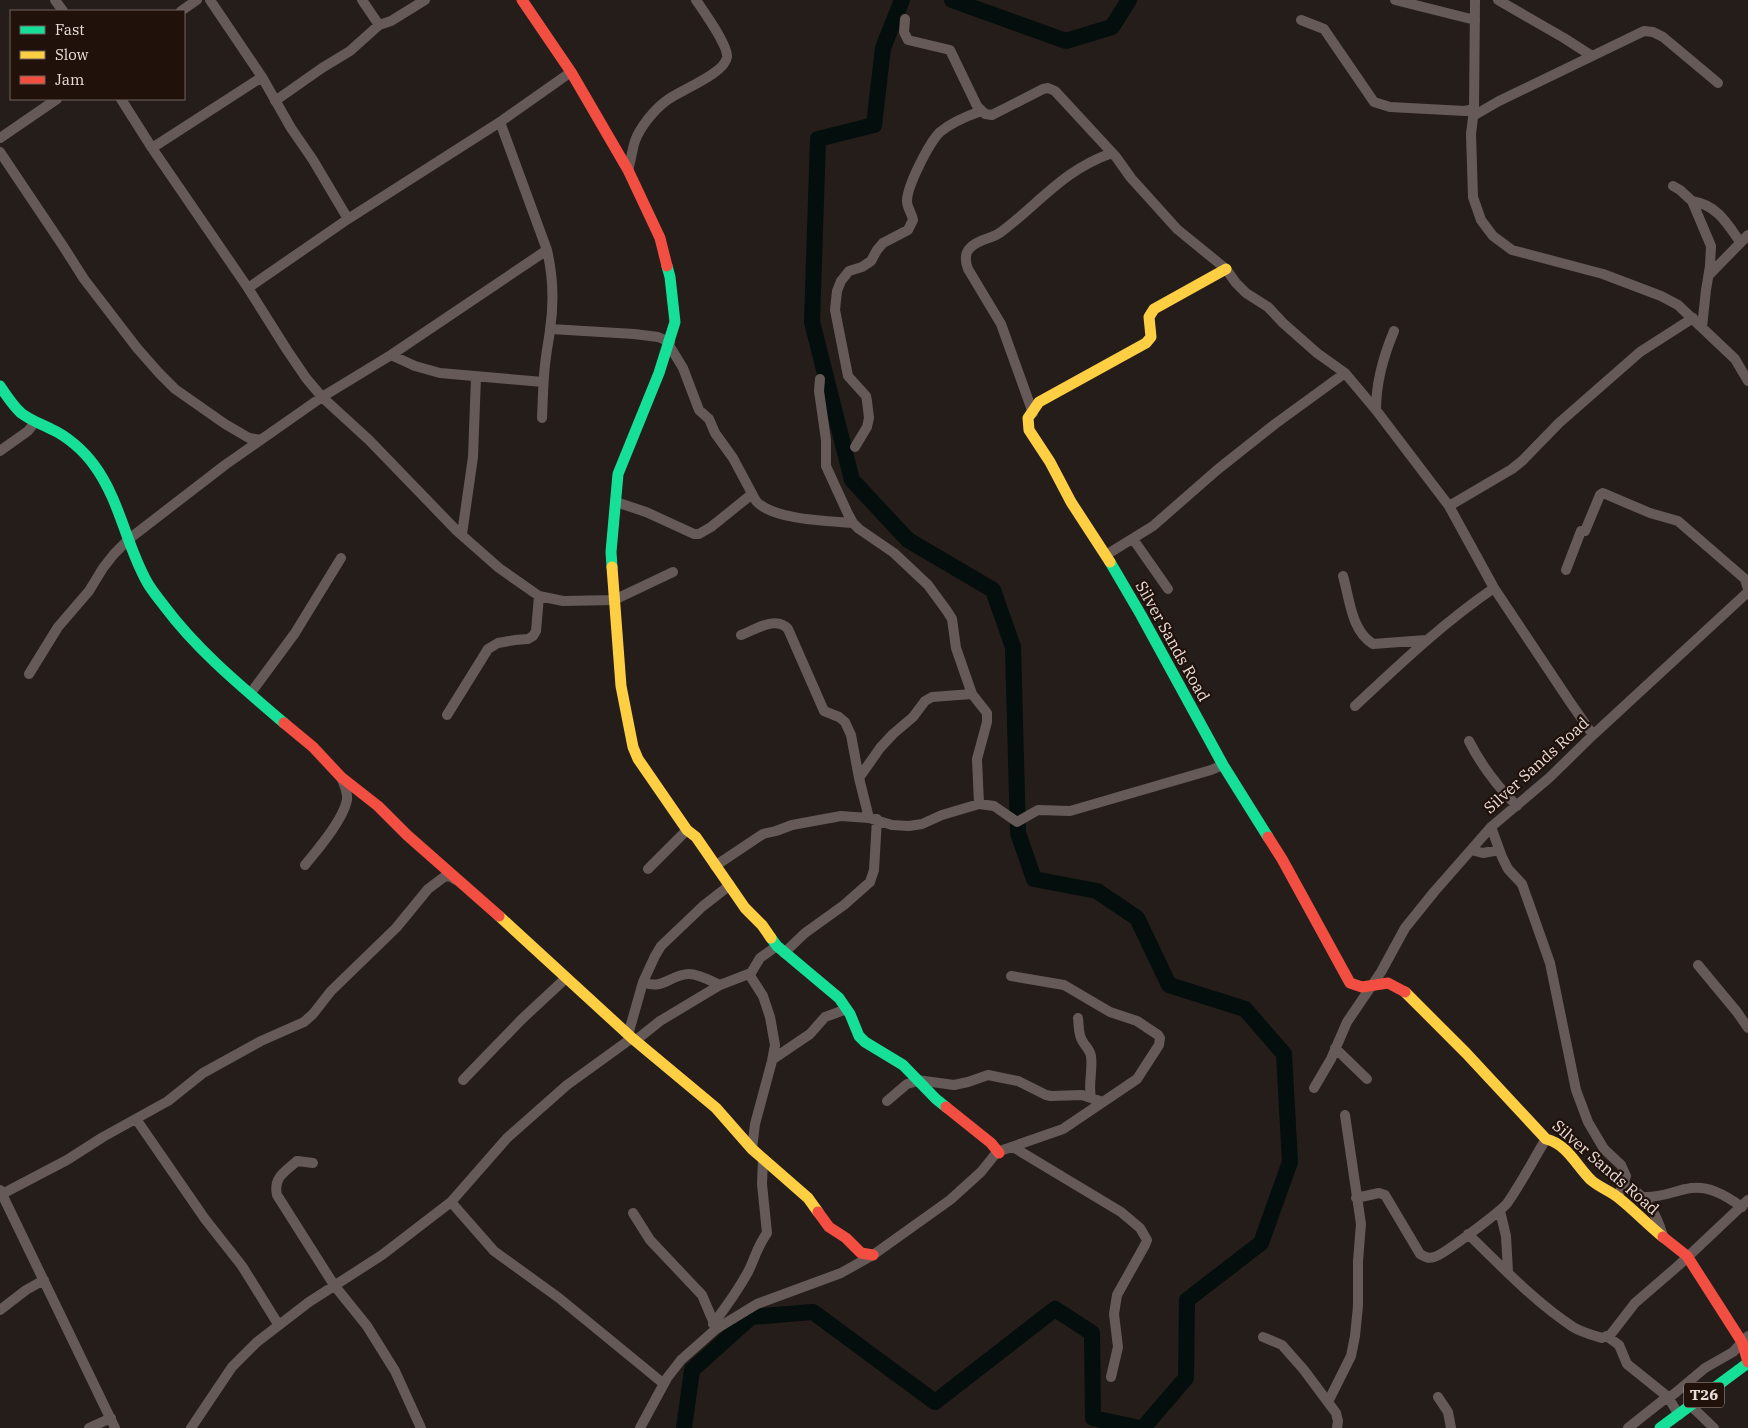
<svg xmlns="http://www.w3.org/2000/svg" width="1748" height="1428" viewBox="0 0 1748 1428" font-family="'IBM Plex Serif',serif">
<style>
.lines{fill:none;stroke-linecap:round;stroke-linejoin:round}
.river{stroke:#040e0d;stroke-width:16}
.street{stroke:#665a59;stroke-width:10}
.fast{stroke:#16e098;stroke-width:11}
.slow{stroke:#ffcf43;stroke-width:11}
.jam{stroke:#f24e42;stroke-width:11}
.labels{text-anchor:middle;stroke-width:4.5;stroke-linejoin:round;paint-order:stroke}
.shield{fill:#20110b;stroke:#ada09b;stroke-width:1}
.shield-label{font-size:15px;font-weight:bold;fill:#e9ded9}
.street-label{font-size:16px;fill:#e9ded9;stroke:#20110b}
</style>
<rect width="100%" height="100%" fill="#251d19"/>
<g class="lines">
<!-- river -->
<path class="river" d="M902 0 883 48 874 125 818 139 812 322 852 480 908 540 993 590 1013 647 1018 833 1034 879 1097 891 1137 918 1169 985 1245 1009 1284 1054 1290 1162 1261 1243 1187 1300 1186 1378 1143 1428
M952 0 1066 41 1112 27 1129 0
M684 1428 692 1370 751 1317 813 1312 935 1402 1055 1309 1092 1333 1093 1418 1140 1428"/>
<!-- street -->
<path class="street" d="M55 0 63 11
M210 0 262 77 291 128 313 160 348 219
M362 0 379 25
M1395 0 1475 20
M1475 0 1474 109 1471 134 1473 197 1481 220 1493 236 1512 250 1603 274 1661 296 1678 305 1735 359 1748 381
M1498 0 1564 38 1592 56
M181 11 197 0
M905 19 904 32 908 40 950 50 977 106 985 114 992 115 1043 89 1048 88 1055 91 1116 157 1131 178 1177 229 1226 269 1236 283 1246 293 1268 307 1283 323 1317 353 1345 373 1376 410 1449 506 1494 588 1570 702 1593 735
M1301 20 1324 29 1374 102 1390 107 1465 111 1474 109
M121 99 152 148 248 288 287 350 306 378 322 397 369 440 457 531 499 568 539 596 563 601 614 600 673 572
M275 101 322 68 350 51 379 25 391 21 425 0
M1473 116 1499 101 1644 31 1653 32 1663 37 1718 83
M500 122 547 250C553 276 554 304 550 330 549 339 547 348 546 357 543 377 543 397 542 418
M0 138 57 99
M152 148 262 77
M0 152 63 246 84 279 137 348 159 373 175 389 225 424 249 438 261 440
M628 170C631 161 632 150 635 141 640 127 654 110 666 101 678 91 725 74 727 57 728 45 704 12 696 0
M1673 186 1680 190 1692 201 1711 246 1710 266 1706 290 1702 327
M1692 201C1717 205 1727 223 1740 242
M1709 275 1748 235
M248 288 348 219 500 122 571 72
M551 329 634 334 658 337 670 342
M669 345 683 368 699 410 709 419 715 433 733 458 756 501C773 520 828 521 853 523
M391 355 415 366 440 373 543 382
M820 379 819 391 826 440V466L848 514 853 523 859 529 894 553 928 585 947 611 952 619 956 648 972 694 987 713V722L977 759 979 804
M1376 410C1376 382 1383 357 1394 331
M1033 413 1001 324 968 269C965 261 964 254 970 248 978 239 992 239 1001 232 1040 203 1063 170 1112 153
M855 447 867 427 869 418 867 401 866 396 848 376 835 310 837 291 841 281 849 271 862 267 871 261 877 250 883 243 908 230 913 220C912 213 907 208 907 201 907 186 929 143 940 132 952 122 967 116 981 111
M0 451 28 431 35 422
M616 502 646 512 694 534H699L711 527 752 494
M1449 506 1512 469 1522 461 1559 423 1640 352 1693 318
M462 534 473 457 476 377
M1133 539 1168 589
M1106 555 1153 526 1217 470 1275 424 1345 373
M1566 570 1581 531H1585L1600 495 1603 493 1650 513 1678 521 1745 579 1748 589
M1343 576C1350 600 1351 630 1373 644L1426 640
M741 635C755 630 776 615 788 629L824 711 839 717 845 722 851 735 859 778 869 818
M29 674 58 627 89 591 103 568 114 554 129 539 225 465 322 397 391 355 547 250
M250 694 295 633 341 558
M1355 706C1400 664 1443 623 1494 588
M447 715 488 649 498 643 515 640 528 639 533 636 536 631 539 596
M1469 741C1481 765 1498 787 1517 806
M859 778 880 748 893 734 913 717 925 701 932 697 972 694
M1491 827 1502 857 1508 869 1522 884 1550 963 1576 1090 1588 1122 1604 1149 1621 1165 1626 1176 1618 1197
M1471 850 1483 853 1499 850
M305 865C318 849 343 820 347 800 348 792 344 784 341 777
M715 866 763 834 776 831 792 825 841 816 869 818 892 825 909 826 922 824 942 815 979 804 994 806 1017 822 1038 810 1070 811 1211 770 1223 765
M648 869 687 830
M784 953 805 933 844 905 870 882 874 870 877 819
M1698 965 1737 1012 1748 1028
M749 974 763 996 770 1017 775 1045 772 1061 755 1124 752 1149
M643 982C663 991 671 974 689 974 699 974 711 981 720 985
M1078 1018C1079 1026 1078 1035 1083 1042 1086 1047 1090 1050 1091 1056 1093 1070 1088 1085 1091 1097
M628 1035 643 982 655 956 661 946 703 906 730 885
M635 1041 660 1021 720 985 751 973 760 958 777 946
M1335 1048 1367 1079
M773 1059 810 1034 825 1017 847 1009
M463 1080 521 1020 565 979
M917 1080 954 1085 968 1082 988 1075 1018 1081 1046 1095 1051 1096 1082 1095 1103 1102
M1314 1088 1331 1059 1347 1022 1381 972 1405 928 1434 892 1491 827 1549 778 1593 735 1748 592
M887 1101 907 1084 918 1081
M136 1119 205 1219 242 1266 278 1324
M1013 1147 1121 1212 1140 1228 1147 1240 1145 1245 1117 1295 1114 1314 1118 1347 1111 1377
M313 1163 297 1161C285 1172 273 1177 277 1195L334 1285 367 1326 395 1371 421 1428
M1622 1184C1646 1193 1656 1213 1663 1236
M0 1190 115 1428
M2 1194 67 1160 103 1137 168 1101 203 1073 261 1041 304 1022 313 1014 331 991 396 928 428 889 444 877 449 876 456 880
M1643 1197C1660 1198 1671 1192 1686 1189 1707 1184 1725 1195 1742 1207
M1356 1198 1379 1193 1385 1195 1420 1254C1425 1257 1429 1259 1434 1257 1442 1256 1504 1209 1508 1202 1522 1182 1533 1160 1546 1139
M451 1202 494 1251 559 1298 664 1384
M1500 1211 1506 1236 1508 1272
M633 1213 650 1240 702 1295 716 1328
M1468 1234C1501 1266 1534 1301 1573 1327 1581 1332 1592 1335 1602 1338L1611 1334 1635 1303 1679 1265 1748 1200
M0 1310 26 1290 44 1280
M713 1324C726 1307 738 1290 748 1272 755 1258 757 1247 767 1233L762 1184 763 1159
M1263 1337 1282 1345 1304 1370 1336 1413 1338 1421 1337 1428
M1608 1337 1619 1345 1627 1364 1668 1397 1679 1415
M1438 1397 1448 1412 1451 1428
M1328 1402 1351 1356 1355 1336 1358 1306V1261L1361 1224 1345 1115
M1690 1405 1714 1428
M89 1428 111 1418
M191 1428 232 1367 257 1342 309 1302 382 1255 451 1202 507 1138 567 1085 632 1038
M640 1428 667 1378 681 1360 716 1329 757 1304 841 1273 873 1255 950 1200 981 1172 997 1152 1063 1129 1137 1079 1159 1045 1160 1038 1158 1035 1137 1021 1110 1012 1064 985 1011 976
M1628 1428 1662 1401 1674 1394 1705 1368 1733 1352 1748 1336"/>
<!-- fast -->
<path class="fast" d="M0 386C6 395 13 406 21 413 30 420 41 424 51 429 67 436 84 451 94 465 120 500 126 545 147 582 152 591 159 599 165 607 198 651 242 687 284 723
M1110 562 1141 615 1223 765 1268 837
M612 567 611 552 618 474 659 373 675 322 670 277 667 266
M771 938 777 946 839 998 850 1014 859 1036 865 1042 903 1065 936 1099 946 1107
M1660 1428 1748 1363"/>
<!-- slow -->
<path class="slow" d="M1110 562 1071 502 1050 462 1029 430 1028 418 1039 402 1146 343 1151 337 1149 317 1154 309 1226 269
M612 567 621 686 633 747 638 759 687 830 696 837 745 908 762 925 771 938
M499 916 632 1038 716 1108 752 1149 808 1198 818 1212
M1405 992 1466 1053 1546 1139C1567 1144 1576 1165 1591 1180 1600 1188 1611 1191 1620 1199 1635 1211 1648 1225 1663 1237"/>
<!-- jam -->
<path class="jam" d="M522 0 571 72 628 170 660 238 667 266
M284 723 313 747 341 777 378 806 407 835 499 916
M1268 837 1282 859 1350 983 1362 987 1388 983 1405 992
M946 1107 991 1143 999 1153
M818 1212 829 1227 846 1238 861 1253 873 1255
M1663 1237 1687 1256 1742 1342 1748 1362"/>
</g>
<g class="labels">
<!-- shield labels -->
<rect class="shield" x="1684" y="1382.5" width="40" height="25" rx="4"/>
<g class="shield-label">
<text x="1704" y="1400">T26</text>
</g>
<!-- street labels -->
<g class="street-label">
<text transform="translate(1173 641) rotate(61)" y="6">Silver Sands Road</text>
<text transform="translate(1536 765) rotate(-42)" y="6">Silver Sands Road</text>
<text transform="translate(1606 1167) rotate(41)" y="6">Silver Sands Road</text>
</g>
</g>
<!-- legend -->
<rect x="10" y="10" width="175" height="90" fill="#20110b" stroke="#70635d"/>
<rect x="20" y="26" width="25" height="8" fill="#16e098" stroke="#70635d"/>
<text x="55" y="35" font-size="15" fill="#e9ded9">Fast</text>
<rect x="20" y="51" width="25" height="8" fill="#ffcf43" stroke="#70635d"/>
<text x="55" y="60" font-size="15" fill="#e9ded9">Slow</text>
<rect x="20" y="76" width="25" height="8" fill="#f24e42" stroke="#70635d"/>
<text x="55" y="85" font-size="15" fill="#e9ded9">Jam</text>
</svg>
